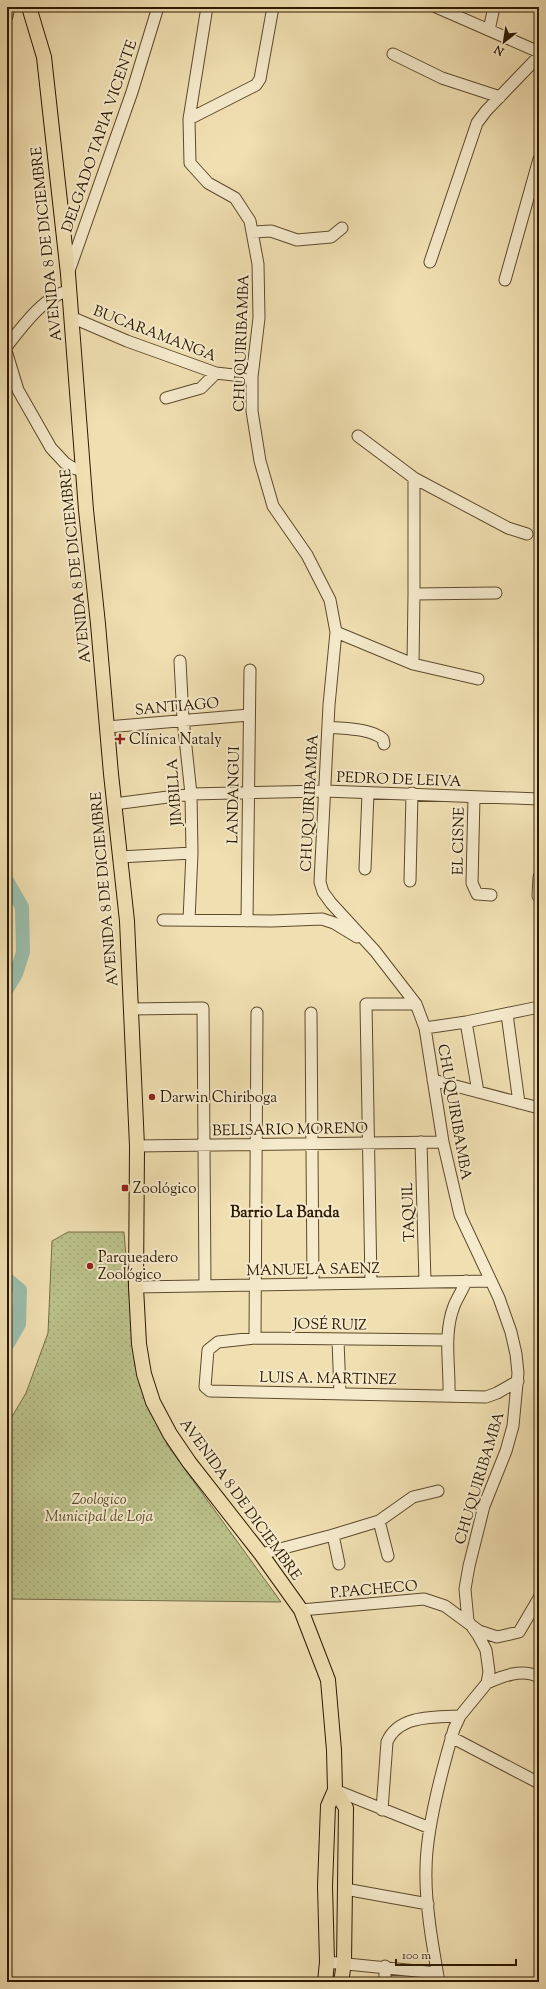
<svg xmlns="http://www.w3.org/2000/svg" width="546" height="1989" viewBox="0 0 546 1989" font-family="'Sorts Mill Goudy',serif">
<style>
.park{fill:url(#park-dots);stroke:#746d45}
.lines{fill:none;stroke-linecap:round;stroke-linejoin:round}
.river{stroke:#9abdac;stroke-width:14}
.minor-casing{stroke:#5d4a2c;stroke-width:13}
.major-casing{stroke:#2c1900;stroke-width:16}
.minor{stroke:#f5eacc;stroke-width:11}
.major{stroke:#f0dfb1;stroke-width:14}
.poi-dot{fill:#8f2418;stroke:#f5eacc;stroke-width:1.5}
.labels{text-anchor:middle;stroke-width:4;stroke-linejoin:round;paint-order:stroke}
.street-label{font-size:15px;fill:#2c1900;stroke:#f5eacc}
.poi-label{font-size:15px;fill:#2c1900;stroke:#f5eacc;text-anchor:start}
.park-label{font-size:15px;font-style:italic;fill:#574b29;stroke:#f5eacc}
.neighbourhood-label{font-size:16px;font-weight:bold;fill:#2c1900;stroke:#f5eacc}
</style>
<defs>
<pattern id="park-dots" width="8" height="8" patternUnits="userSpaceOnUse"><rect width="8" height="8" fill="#bbc18a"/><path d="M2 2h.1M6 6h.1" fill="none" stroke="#a1a575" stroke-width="1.8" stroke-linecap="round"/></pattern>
</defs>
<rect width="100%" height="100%" fill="#f0dfb1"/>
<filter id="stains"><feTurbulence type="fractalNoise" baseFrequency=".005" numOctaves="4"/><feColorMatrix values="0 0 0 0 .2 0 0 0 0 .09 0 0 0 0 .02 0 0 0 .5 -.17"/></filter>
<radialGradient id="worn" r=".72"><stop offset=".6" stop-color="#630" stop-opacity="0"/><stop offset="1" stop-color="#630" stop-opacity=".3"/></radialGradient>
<!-- park -->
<path class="park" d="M68 1232H124L135 1365 146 1401 168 1446 281 1602 7 1599V1425L26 1393 48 1333 52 1241Z"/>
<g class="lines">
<!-- river -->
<path class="river" d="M7 881 22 907 23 952 16 974 7 989
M7 1279 20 1290 19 1324 7 1345"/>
<defs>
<path id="minor" d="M207 7 189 119 190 163 208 183 235 198 250 221 258 264 259 318 252 377V411L260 461 273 506 307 555 330 600 336 632 329 705 320 882 323 892 331 903 375 951 416 1004 425 1028 443 1142 460 1215 499 1298 511 1332 516 1354 518 1373 513 1426 506 1451 484 1506 469 1566 465 1589 468 1621 478 1635 486 1650 489 1672 487 1683 460 1716 454 1729C442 1770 426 1828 426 1870 425 1904 433 1948 439 1982
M436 7 539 52
M7 16 9 7
M489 30 494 7
M393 54 442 78 500 97
M189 119 256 85 260 79 273 7
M252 232 271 231 297 240 331 237 342 228
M430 262 477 123 486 111 539 56
M69 271 132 92 158 7
M505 280 539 159
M71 317 127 341 216 373 252 377
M7 346C21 328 46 294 69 291
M7 354 18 390 51 448 65 463 73 468 83 471
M166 398 201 388 216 373
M358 436 414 478V594L496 593
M414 478 508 528 527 534
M336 632 413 664 478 679
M180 661 183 719 191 794 192 853 189 920
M413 664 414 594
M107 727 249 715
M328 727C345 729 369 728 383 739L384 744
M474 797 472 883 477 894 491 895
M114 804 191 794 325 791 539 799
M120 857 192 853
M365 869 368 793
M410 881 412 793
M538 896 539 877
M163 920 271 921 322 919 334 923 357 937
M247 921 250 670
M131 1009 203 1008 205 1286
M311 1013 313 1284
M507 1014 519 1103
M466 1022 478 1092
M425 1028 466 1022 539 1007
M433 1080 539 1108
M421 1142 425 1282
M137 1146 443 1142
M371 1283 366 1004H416
M136 1287 491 1281
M255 1338 257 1013
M338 1340 340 1393
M448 1340 255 1338 218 1342 208 1350 205 1387 210 1391 486 1397 497 1393 518 1381
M449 1395C450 1366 443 1334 454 1306 457 1298 463 1290 466 1281
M379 1521 388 1556
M333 1535 339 1564
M261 1554 333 1535 379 1521 413 1497 438 1491
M301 1610 424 1599 445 1606 479 1631 497 1637 519 1632 539 1598
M487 1683C503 1676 522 1668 539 1677
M451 1737 539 1783
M335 1790 430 1828
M382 1810 387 1742C398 1715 434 1717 460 1716
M345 1889 428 1904
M327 1962 437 1973
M385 1966V1982"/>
<path id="major" d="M29 7 44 57 68 274 86 510 98 624 111 774 127 921 137 1146 136 1287 139 1344 144 1374 153 1402 170 1434 189 1462 261 1554 301 1610 328 1680 334 1750 335 1790 328 1806 325 1886 327 1962 325 1982
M335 1790 346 1808 344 1963 341 1982"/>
</defs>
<!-- minor casing -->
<use href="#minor" class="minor-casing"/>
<!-- major casing -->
<use href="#major" class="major-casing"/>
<!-- minor -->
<use href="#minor" class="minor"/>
<!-- major -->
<use href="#major" class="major"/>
</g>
<!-- markers -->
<g class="poi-dot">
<path d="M118 733h4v4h4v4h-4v4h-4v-4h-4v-4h4z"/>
<circle cx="152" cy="1097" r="4"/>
<rect x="121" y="1184" width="8" height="8" rx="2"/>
<circle cx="90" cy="1266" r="4"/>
</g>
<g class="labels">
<!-- street labels -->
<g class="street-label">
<text transform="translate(99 136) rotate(-71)" y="5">DELGADO TAPIA VICENTE</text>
<text transform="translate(46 244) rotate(-96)" y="5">AVENIDA 8 DE DICIEMBRE</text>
<text transform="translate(155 333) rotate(21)" y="5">BUCARAMANGA</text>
<text transform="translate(241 343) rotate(-88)" y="5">CHUQUIRIBAMBA</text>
<text transform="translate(75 566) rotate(-96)" y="5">AVENIDA 8 DE DICIEMBRE</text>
<text transform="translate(177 706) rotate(-5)" y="5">SANTIAGO</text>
<text transform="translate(399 779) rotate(2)" y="5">PEDRO DE LEIVA</text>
<text transform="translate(174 792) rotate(-94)" y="5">JIMBILLA</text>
<text transform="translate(233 795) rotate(-89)" y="5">LANDANGUI</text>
<text transform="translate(309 803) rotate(-87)" y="5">CHUQUIRIBAMBA</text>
<text transform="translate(458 841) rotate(-89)" y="5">EL CISNE</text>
<text transform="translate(104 889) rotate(-95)" y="5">AVENIDA 8 DE DICIEMBRE</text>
<text transform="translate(455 1112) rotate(80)" y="5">CHUQUIRIBAMBA</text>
<text transform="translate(290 1129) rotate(-1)" y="5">BELISARIO MORENO</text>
<text transform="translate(408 1212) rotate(-92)" y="5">TAQUIL</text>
<text transform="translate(313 1269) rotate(-1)" y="5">MANUELA SAENZ</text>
<text transform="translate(330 1324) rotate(1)" y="5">JOSÉ RUIZ</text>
<text transform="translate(328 1378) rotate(1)" y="5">LUIS A. MARTINEZ</text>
<text transform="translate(479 1478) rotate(-73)" y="5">CHUQUIRIBAMBA</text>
<text transform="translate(241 1499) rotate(54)" y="5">AVENIDA 8 DE DICIEMBRE</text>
<text transform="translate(374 1589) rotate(-5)" y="5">P.PACHECO</text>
</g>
<!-- poi labels -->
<g class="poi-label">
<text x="129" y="744">Clínica Nataly</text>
<text x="160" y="1102">Darwin Chiriboga</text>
<text x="133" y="1193">Zoológico</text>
<text x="98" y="1262">Parqueadero<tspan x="98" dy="17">Zoológico</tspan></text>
</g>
<!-- park labels -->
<g class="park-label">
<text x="99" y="1504">Zoológico<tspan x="99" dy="17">Municipal de Loja</tspan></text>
</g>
<!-- neighbourhood labels -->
<g class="neighbourhood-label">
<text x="285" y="1217">Barrio La Banda</text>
</g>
</g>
<!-- margin -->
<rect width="546" height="1989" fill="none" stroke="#f0dfb1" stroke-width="24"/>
<rect x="8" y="8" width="530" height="1973" fill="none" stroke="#2c1900" stroke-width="2"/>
<rect x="12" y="12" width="522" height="1965" fill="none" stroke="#2c1900"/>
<!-- north arrow -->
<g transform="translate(504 42) rotate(210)" stroke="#f5eacc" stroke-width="3" paint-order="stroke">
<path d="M0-3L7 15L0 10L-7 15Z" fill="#2c1900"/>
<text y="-6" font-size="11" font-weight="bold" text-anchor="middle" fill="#2c1900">N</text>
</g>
<!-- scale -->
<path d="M396 1959v6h120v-6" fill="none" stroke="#2c1900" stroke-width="2"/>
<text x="402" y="1959" font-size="12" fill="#2c1900" stroke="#f5eacc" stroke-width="3" paint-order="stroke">100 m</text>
<rect width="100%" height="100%" filter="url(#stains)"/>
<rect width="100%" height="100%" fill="url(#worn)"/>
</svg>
